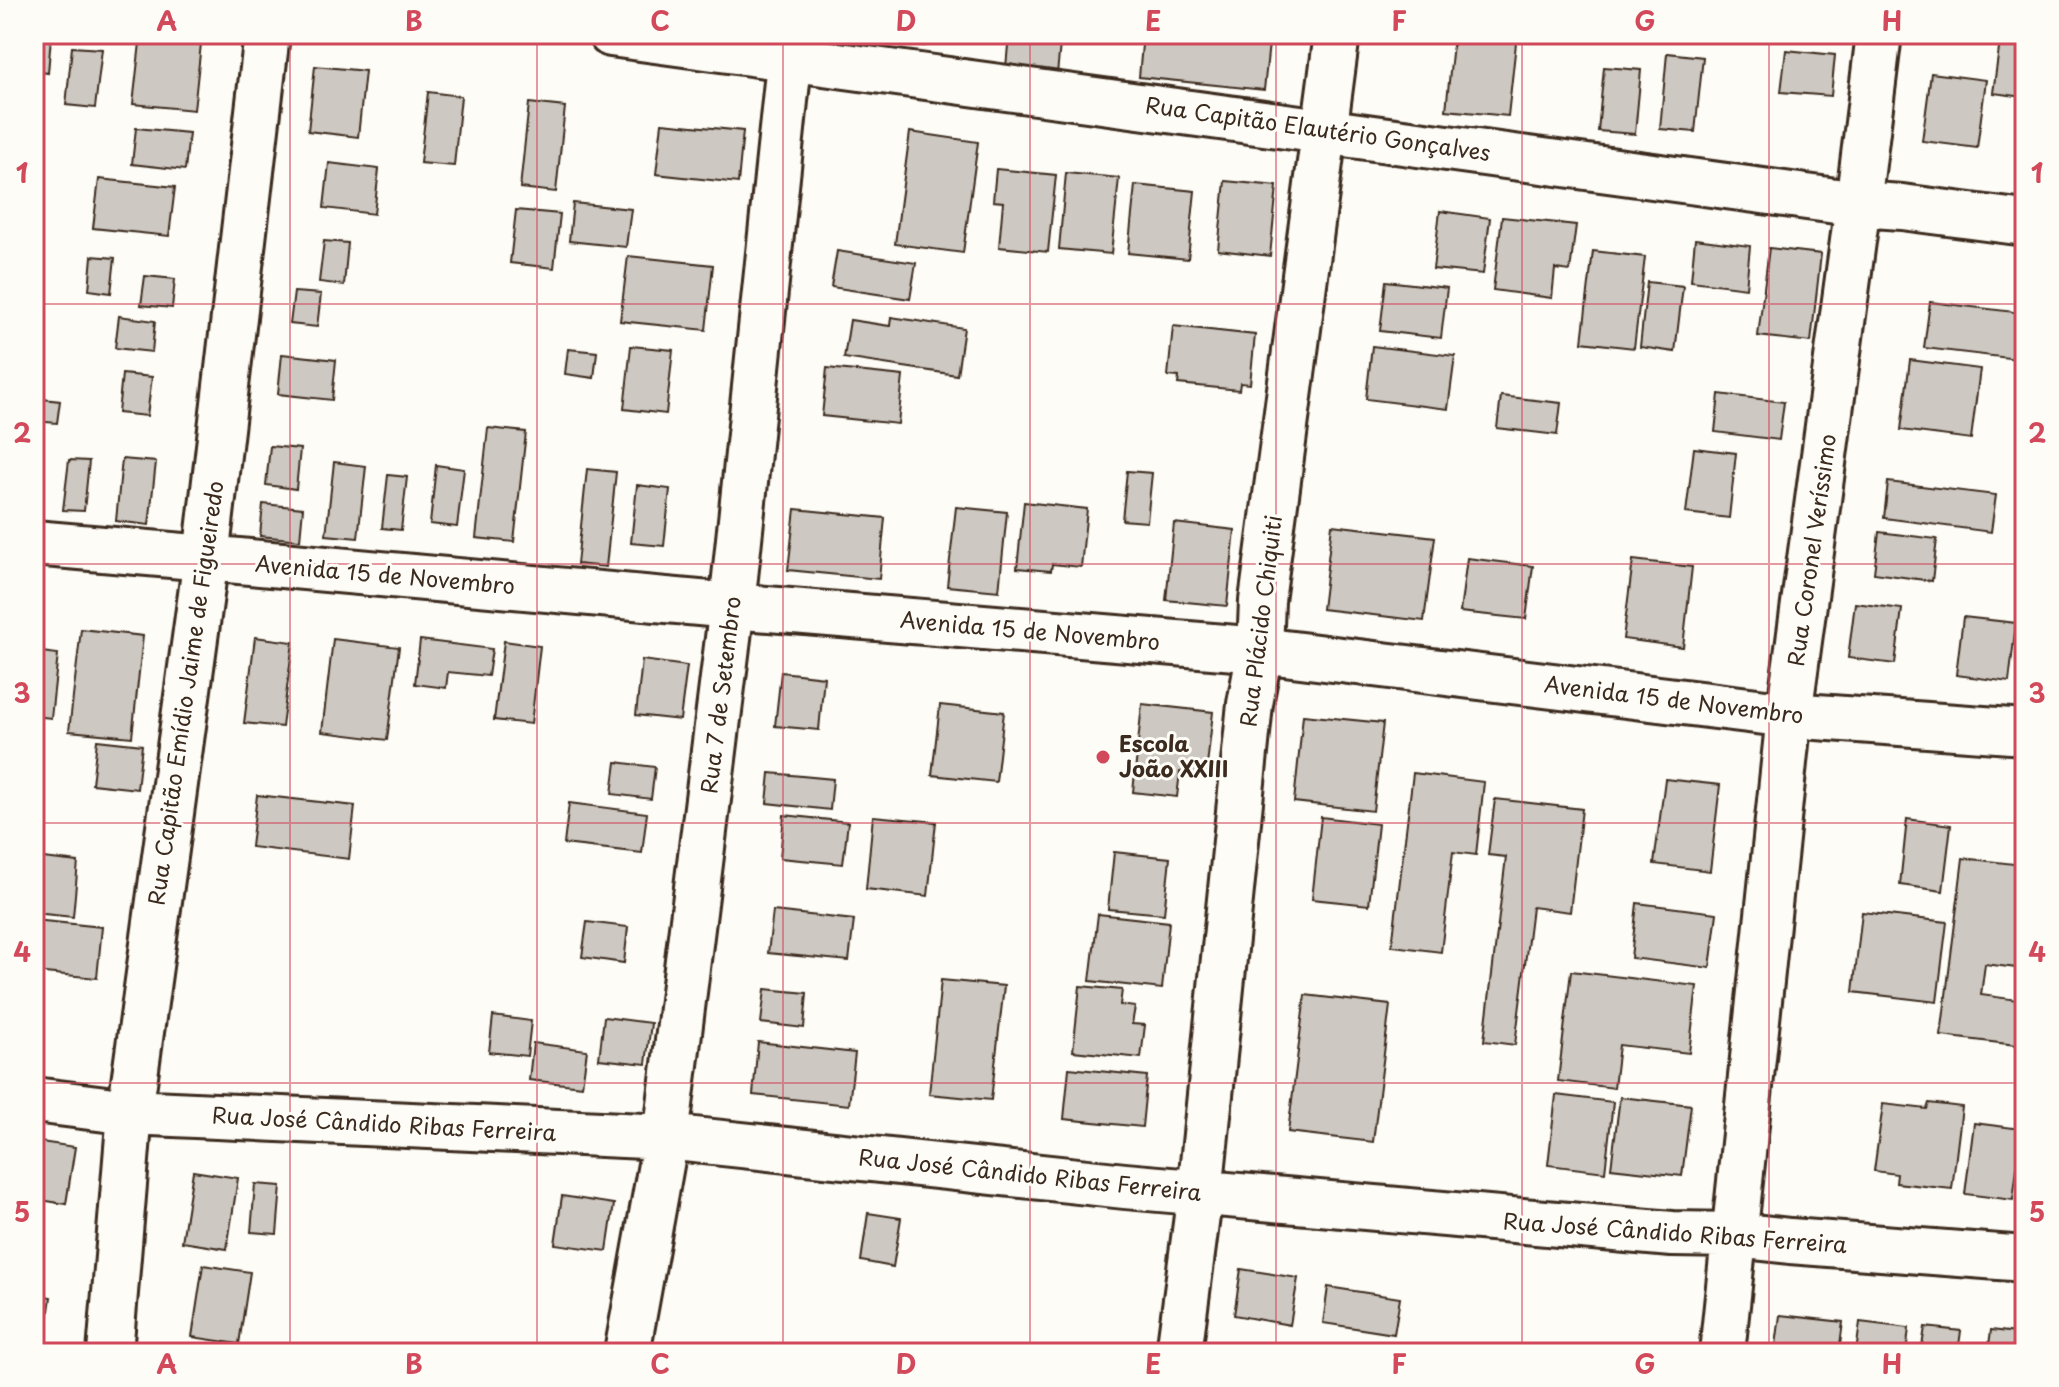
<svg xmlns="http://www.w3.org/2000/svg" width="2059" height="1387" viewBox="0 0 2059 1387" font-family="'Playpen Sans',sans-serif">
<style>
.building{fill:#cdc8c2;stroke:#3b2a1e;stroke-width:2}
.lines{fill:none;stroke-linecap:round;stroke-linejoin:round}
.minor-casing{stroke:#3b2a1e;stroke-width:50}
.tertiary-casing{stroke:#3b2a1e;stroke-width:50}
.secondary-casing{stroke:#3b2a1e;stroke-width:50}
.minor{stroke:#fdfcf7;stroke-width:44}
.tertiary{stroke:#fdfcf7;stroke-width:44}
.secondary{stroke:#fdfcf7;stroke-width:44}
.grid{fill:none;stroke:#d1495b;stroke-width:2;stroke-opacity:0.55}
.poi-dot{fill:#d1495b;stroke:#fdfcf7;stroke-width:3}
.labels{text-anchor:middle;stroke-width:6;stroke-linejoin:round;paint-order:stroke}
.street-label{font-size:22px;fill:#3b2a1e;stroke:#fdfcf7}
.poi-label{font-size:22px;font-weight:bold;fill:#3b2a1e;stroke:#fdfcf7;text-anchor:start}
.neatline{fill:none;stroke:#d1495b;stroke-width:3}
.grid-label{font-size:26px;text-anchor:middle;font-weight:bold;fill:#d1495b}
</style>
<rect width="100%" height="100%" fill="#fdfcf7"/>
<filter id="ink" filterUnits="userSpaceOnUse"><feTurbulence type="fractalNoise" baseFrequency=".0125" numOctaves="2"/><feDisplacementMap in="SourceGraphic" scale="16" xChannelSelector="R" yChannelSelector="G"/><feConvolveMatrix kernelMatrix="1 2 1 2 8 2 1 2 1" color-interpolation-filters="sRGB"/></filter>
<g filter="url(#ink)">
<!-- building -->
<path class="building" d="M141 34H202L194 110 133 104Z
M848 34H927L925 46 848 38Z
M1009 34H1061L1056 84 1005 79Z
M1143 34H1270L1264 90 1139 77Z
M1454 34H1517L1508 116 1446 110Z
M1776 34H1837V41Z
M2001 34H2025V97L1993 93Z
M34 36 51 37 48 73 34 71Z
M72 47 102 49 95 108 66 105Z
M1786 50 1835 55 1831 96 1781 92Z
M1667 53 1703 57 1695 132 1660 129Z
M315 66 365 71 358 137 308 131Z
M1604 67 1641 70 1635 134 1598 131Z
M1931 73 1986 80 1977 148 1922 141Z
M428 92 461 96 454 166 420 163Z
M529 103 565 107 556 192 520 188Z
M662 123 743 131 738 183 656 174Z
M136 128 189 133 185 170 132 164Z
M910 132 978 142 963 253 895 244Z
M329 163 379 169 374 214 324 208Z
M996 169 1056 175 1048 252 999 247 1003 202 993 201Z
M1066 173 1119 178 1111 254 1059 249Z
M99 179 175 187 169 236 93 228Z
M1225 181 1277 186 1270 256 1218 250Z
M1135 185 1195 191 1188 259 1128 253Z
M573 203 631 209 626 247 569 241Z
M516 210 560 214 554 268 510 263Z
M1440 211 1490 218 1483 274 1433 269Z
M1502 217 1576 225 1570 271 1555 269 1552 298 1493 290Z
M1695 239 1750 246 1746 288 1691 281Z
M324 241 348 243 344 285 319 282Z
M1769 248 1821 254 1811 342 1758 336Z
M837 251 916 263 910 299 831 287Z
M1593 251 1645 257 1634 348 1582 342Z
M92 256 115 258 111 293 89 290Z
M628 256 713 265 706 330 620 321Z
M145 276 175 279 172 308 141 305Z
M1386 281 1447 288 1441 338 1380 331Z
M1647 282 1683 286 1675 352 1640 347Z
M294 292 321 294 317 327 290 324Z
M1930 302 2023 313 2017 359 1924 348Z
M119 316 155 321 152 352 115 348Z
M891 317 964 328 957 375 844 358 850 320 890 326Z
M1173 326 1255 335 1250 384 1240 383 1239 390 1178 384 1179 377 1168 376Z
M631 346 673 350 666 414 624 409Z
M1372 346 1455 356 1448 409 1366 399Z
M568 349 597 352 594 378 565 374Z
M282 354 336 360 332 400 278 394Z
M1910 360 1980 369 1971 439 1901 430Z
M827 368 903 376 898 424 822 416Z
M122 374 152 377 147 416 118 413Z
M1719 394 1784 402 1779 440 1715 432Z
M1501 396 1561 403 1557 435 1497 428Z
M34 398 60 401 57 423 34 421Z
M488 428 526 432 514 542 476 538Z
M270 446 300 449 296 489 266 485Z
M1694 448 1736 453 1729 518 1686 513Z
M122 459 156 462 149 525 116 521Z
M69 460 89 461 84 511 63 510Z
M334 462 366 466 358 538 326 535Z
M436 465 464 469 457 527 430 524Z
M587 469 616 472 606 567 577 564Z
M1127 471 1152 473 1147 522 1122 520Z
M388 475 407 477 401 530 382 528Z
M1888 482 1996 495 1991 532 1884 518Z
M637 485 670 489 664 546 631 543Z
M1024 502 1087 509 1081 567 1052 564 1051 571 1017 568Z
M263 504 303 508 300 540 260 536Z
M956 507 1007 512 999 591 947 586Z
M795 509 885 518 879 579 788 570Z
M1174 523 1235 530 1227 606 1166 600Z
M1332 525 1435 537 1424 621 1322 609Z
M1879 532 1937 539 1932 581 1874 573Z
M1467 558 1533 566 1526 619 1460 612Z
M1633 560 1692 567 1683 647 1623 639Z
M1855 603 1902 609 1895 664 1848 658Z
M1963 617 2016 623 2009 682 1956 675Z
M81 629 143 636 132 737 69 731Z
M255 637 293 642 282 727 244 723Z
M333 639 399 647 387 740 322 732Z
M420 640 492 649 488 676 448 672 446 688 415 684Z
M504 641 540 646 531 724 494 720Z
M34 651 58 654 51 718 34 716Z
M642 660 687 666 680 720 636 715Z
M781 672 824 677 819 730 775 726Z
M1142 704 1213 712 1206 775 1180 772 1177 797 1133 792Z
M940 705 1004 712 996 782 932 775Z
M1303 715 1383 723 1373 811 1294 802Z
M97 740 142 745 137 789 92 784Z
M616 762 655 767 651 799 612 794Z
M770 773 833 779 830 810 767 803Z
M1413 773 1484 782 1476 855 1453 852 1441 952 1392 946Z
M1665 779 1720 785 1710 871 1654 864Z
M257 795 355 806 349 859 251 847Z
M1495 799 1582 809 1570 912 1532 907 1515 1045 1484 1041 1506 857 1488 855Z
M569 803 647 813 642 853 564 844Z
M784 815 848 822 843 864 780 858Z
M873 816 936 822 928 896 866 889Z
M1321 817 1378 824 1369 905 1312 899Z
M1907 819 1951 825 1943 891 1900 885Z
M2025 842V969L1985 964 1981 995 2025 1001V1046L1941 1036 1963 858 2022 865Z
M1114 852 1170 858 1164 914 1108 909Z
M34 857 78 862 73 917 34 913Z
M1637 903 1717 913 1710 968 1631 958Z
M773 911 854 920 849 961 768 953Z
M1862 912 1947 922 1937 1002 1853 992Z
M1098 914 1169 922 1162 989 1090 981Z
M34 920 102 927 97 978 34 972Z
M587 922 628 927 624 963 582 957Z
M1571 971 1697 986 1689 1053 1619 1045 1614 1088 1558 1081Z
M941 980 1004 986 991 1100 929 1094Z
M1080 986 1122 990 1120 1005 1135 1007 1132 1024 1145 1025 1141 1058 1073 1051Z
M765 989 807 993 804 1028 761 1023Z
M1305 995 1390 1005 1373 1142 1288 1132Z
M493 1016 531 1021 527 1056 489 1052Z
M604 1017 651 1023 646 1064 599 1059Z
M758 1042 855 1053 849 1105 753 1095Z
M533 1043 587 1050 582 1086 529 1080Z
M1069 1068 1147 1076 1142 1127 1064 1119Z
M1556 1095 1613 1102 1605 1172 1548 1165Z
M1620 1097 1691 1105 1682 1176 1611 1168Z
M1929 1103 1962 1107 1952 1189 1896 1183 1897 1174 1874 1171 1883 1104 1927 1109Z
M1974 1123 2022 1129 2013 1200 1965 1194Z
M34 1141 75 1147 66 1204 34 1199Z
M193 1171 238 1178 227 1249 182 1242Z
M255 1184 281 1186 277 1234 251 1232Z
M562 1196 614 1204 607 1251 555 1244Z
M868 1213 901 1218 893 1267 861 1261Z
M203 1265 250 1272 239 1344 192 1337Z
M1241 1269 1298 1278 1290 1325 1234 1315Z
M1328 1287 1400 1298 1394 1334 1323 1323Z
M34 1294 51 1297 44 1346 34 1344Z
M1780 1315 1843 1322 1839 1353H1775Z
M1860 1322 1909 1328 1906 1353H1856Z
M1925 1327 1961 1331 1958 1353H1921Z
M1991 1330 2025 1334 2024 1353H1988Z"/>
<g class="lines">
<defs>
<path id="minor" d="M611 34 1858 204 1902 207 2025 223
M34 1100 130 1112 666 1137 1125 1186 1672 1234 1735 1235 1790 1241 2025 1259
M110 1353 130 1112 206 558
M627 1353 666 1137 732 606
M1179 1353 1200 1193 1250 704 1260 650 1262 601 1337 34
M1722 1353 1789 715 1858 204 1879 34"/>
<path id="tertiary" d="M34 543 206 558"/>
<path id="secondary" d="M267 34 206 558 732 606 1260 650 1789 715 2025 732
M732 606 792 34"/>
</defs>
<!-- minor casing -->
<use href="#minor" class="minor-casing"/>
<!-- tertiary casing -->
<use href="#tertiary" class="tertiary-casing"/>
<!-- secondary casing -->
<use href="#secondary" class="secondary-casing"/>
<!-- minor -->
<use href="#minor" class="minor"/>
<!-- tertiary -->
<use href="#tertiary" class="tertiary"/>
<!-- secondary -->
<use href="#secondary" class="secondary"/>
</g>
</g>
<!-- grid -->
<path class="grid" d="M290 34V1353M537 34V1353M783 34V1353M1030 34V1353M1276 34V1353M1522 34V1353M1769 34V1353M34 304H2025M34 564H2025M34 823H2025M34 1083H2025"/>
<!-- markers -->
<circle class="poi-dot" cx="1103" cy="757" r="8"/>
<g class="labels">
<!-- street labels -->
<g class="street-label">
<text transform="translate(1318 129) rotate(8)" y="8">Rua Capitão Elautério Gonçalves</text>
<text transform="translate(1812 550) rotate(-82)" y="8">Rua Coronel Veríssimo</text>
<text transform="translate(385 575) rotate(5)" y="8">Avenida 15 de Novembro</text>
<text transform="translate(1261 621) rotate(-83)" y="8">Rua Plácido Chiquiti</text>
<text transform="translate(1030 631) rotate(5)" y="8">Avenida 15 de Novembro</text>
<text transform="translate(186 693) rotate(-82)" y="8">Rua Capitão Emídio Jaime de Figueiredo</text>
<text transform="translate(721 695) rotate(-83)" y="8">Rua 7 de Setembro</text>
<text transform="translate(1674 700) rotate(7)" y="8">Avenida 15 de Novembro</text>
<text transform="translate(384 1124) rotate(3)" y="8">Rua José Cândido Ribas Ferreira</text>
<text transform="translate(1030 1175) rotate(6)" y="8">Rua José Cândido Ribas Ferreira</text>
<text transform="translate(1675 1233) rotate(4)" y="8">Rua José Cândido Ribas Ferreira</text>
</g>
<!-- poi labels -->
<g class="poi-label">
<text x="1119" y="752">Escola<tspan x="1119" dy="25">João XXIII</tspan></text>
</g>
</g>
<!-- margin -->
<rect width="2059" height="1387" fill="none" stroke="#fdfcf7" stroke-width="88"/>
<rect x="44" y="44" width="1971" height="1299" class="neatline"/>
<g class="grid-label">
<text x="167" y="31">A</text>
<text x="414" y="31">B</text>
<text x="660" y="31">C</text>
<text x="906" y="31">D</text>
<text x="1153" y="31">E</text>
<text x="1399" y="31">F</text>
<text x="1645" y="31">G</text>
<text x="1892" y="31">H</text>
<text x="22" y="183">1</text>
<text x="2037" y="183">1</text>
<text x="22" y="443">2</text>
<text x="2037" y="443">2</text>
<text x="22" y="703">3</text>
<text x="2037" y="703">3</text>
<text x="22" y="962">4</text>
<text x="2037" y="962">4</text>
<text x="22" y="1222">5</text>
<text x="2037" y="1222">5</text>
<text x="167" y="1374">A</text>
<text x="414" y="1374">B</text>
<text x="660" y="1374">C</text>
<text x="906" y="1374">D</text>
<text x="1153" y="1374">E</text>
<text x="1399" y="1374">F</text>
<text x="1645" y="1374">G</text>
<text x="1892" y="1374">H</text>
</g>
</svg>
